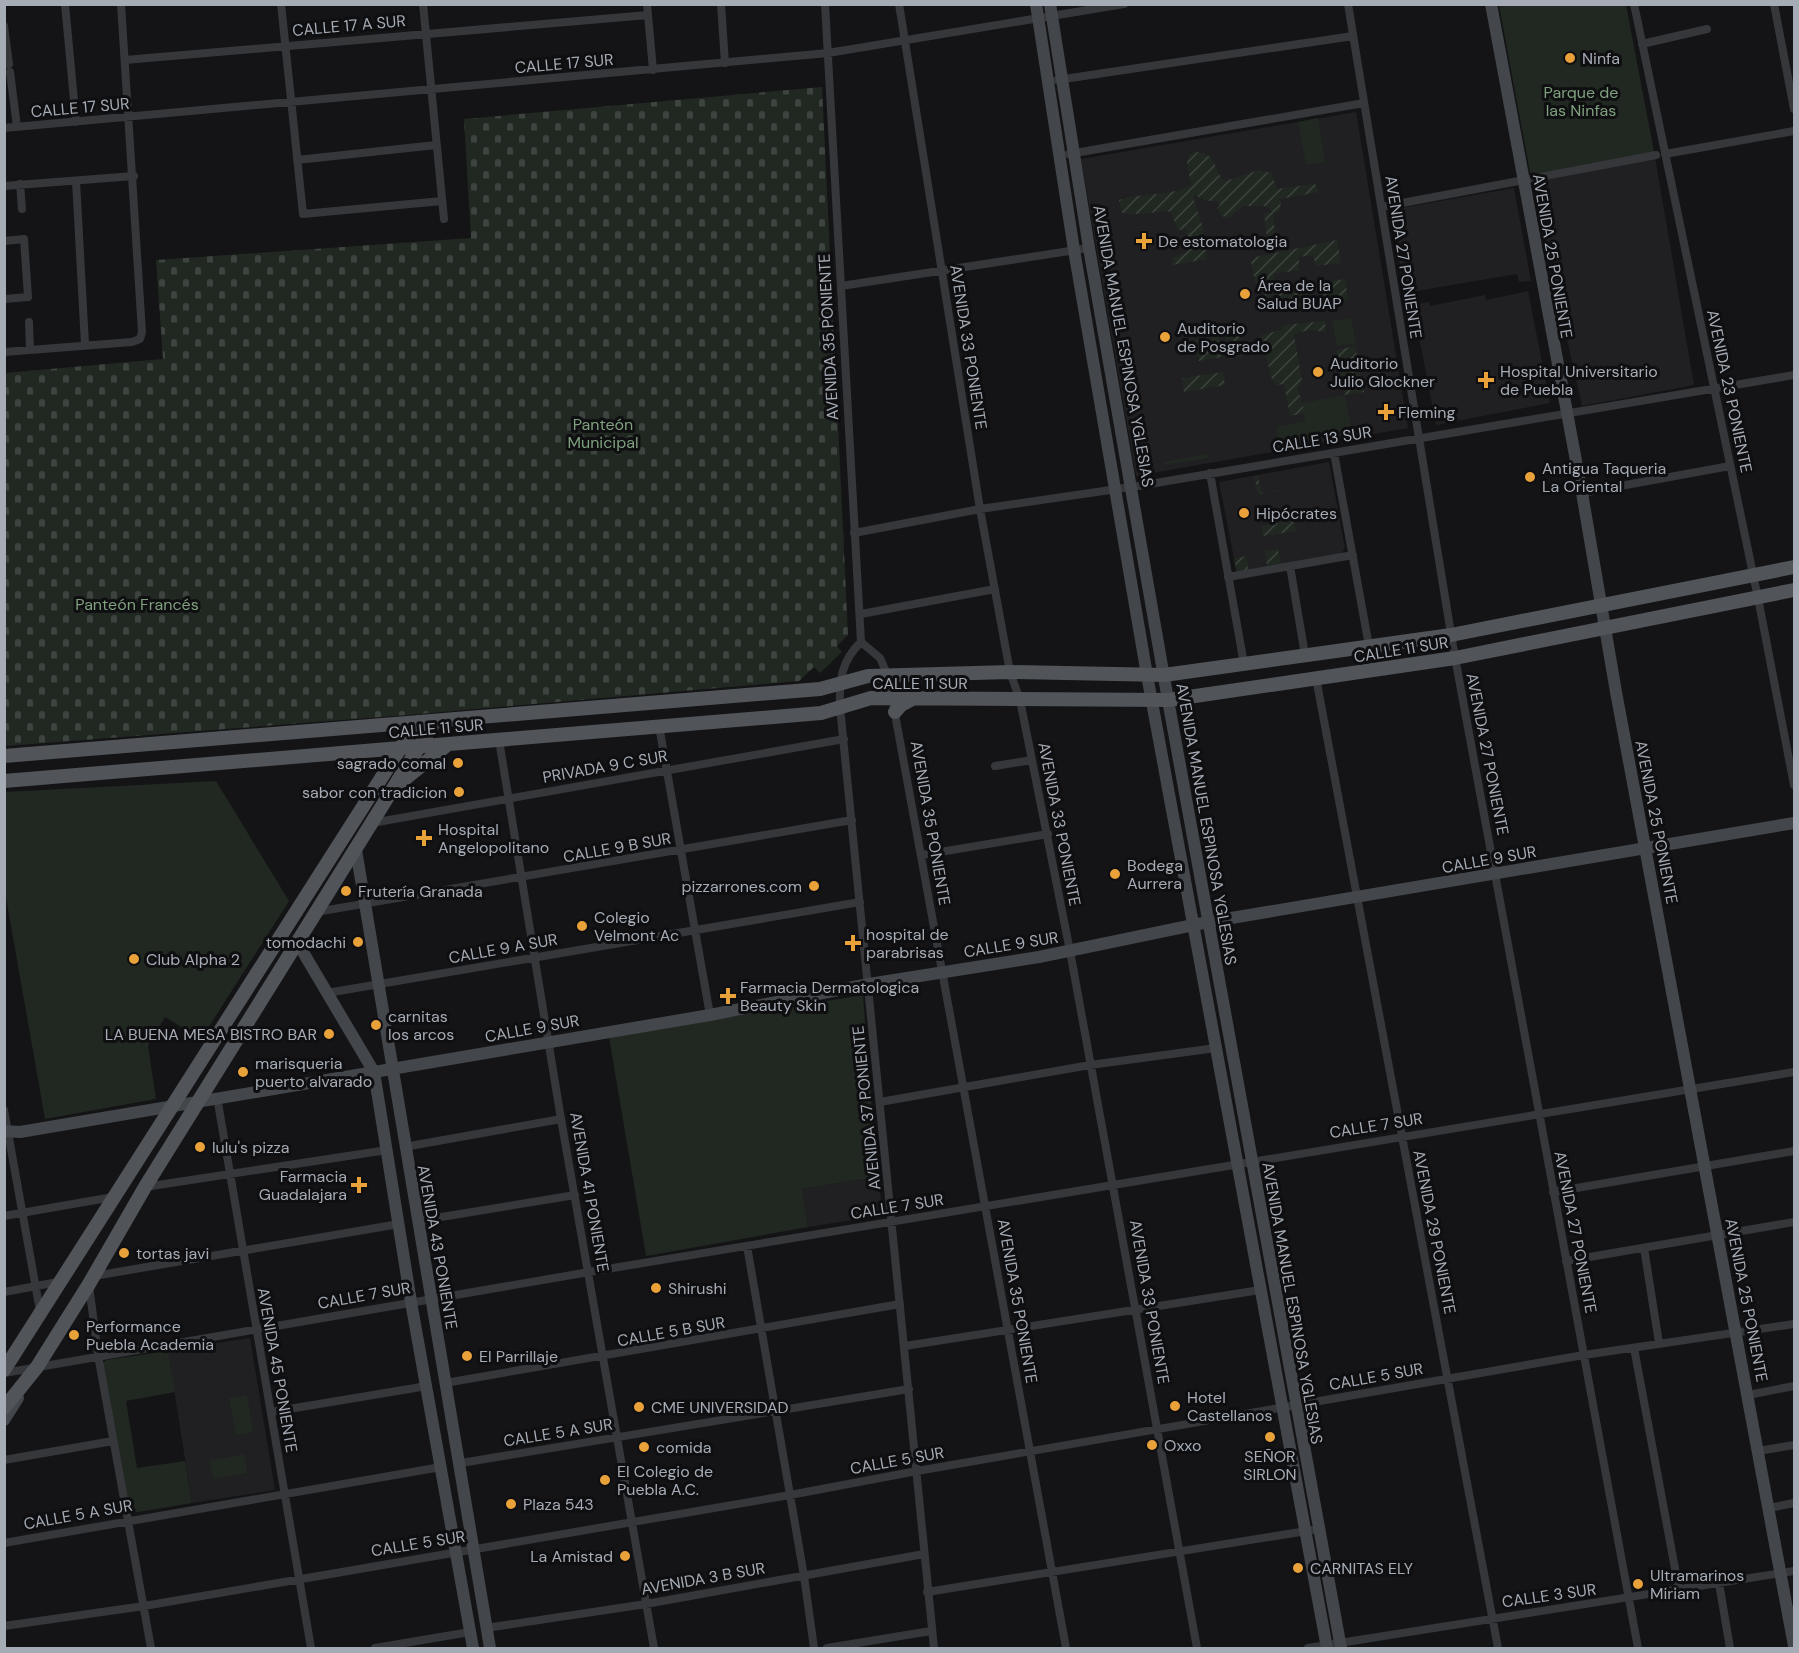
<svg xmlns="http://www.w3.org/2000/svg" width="1799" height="1653" viewBox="0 0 1799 1653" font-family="'DM Sans',sans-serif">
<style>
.built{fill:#202023}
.green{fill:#202821}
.cemetery{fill:url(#cemetery-stones)}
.garden{fill:url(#garden-furrows)}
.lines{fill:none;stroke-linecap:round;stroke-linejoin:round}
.street{stroke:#35373b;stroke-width:8}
.secondary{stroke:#43464a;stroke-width:12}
.primary{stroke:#515459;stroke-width:14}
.poi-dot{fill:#e9a139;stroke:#0f0f11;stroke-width:2}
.labels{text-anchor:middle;stroke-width:6;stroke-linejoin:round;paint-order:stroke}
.street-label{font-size:16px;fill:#a6acb5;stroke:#0f0f11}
.poi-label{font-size:16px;fill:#a6acb5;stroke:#0f0f11;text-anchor:start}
.park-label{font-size:16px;fill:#7fa07e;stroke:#0f0f11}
</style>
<defs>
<pattern id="cemetery-stones" width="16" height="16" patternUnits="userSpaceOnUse" patternTransform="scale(1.5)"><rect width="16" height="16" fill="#202821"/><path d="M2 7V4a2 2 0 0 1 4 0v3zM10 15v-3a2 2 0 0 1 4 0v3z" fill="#3d443f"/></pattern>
<pattern id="garden-furrows" width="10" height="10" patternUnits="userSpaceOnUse" patternTransform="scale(1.5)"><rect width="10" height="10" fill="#202821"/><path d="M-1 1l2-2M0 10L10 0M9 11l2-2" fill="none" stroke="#3d443f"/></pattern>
</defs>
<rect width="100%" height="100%" fill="#141416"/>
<!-- built -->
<path class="built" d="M1356 112 1408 428 1136 476 1081 159Z
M1655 157 1694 385 1582 406 1532 183Z
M1514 188 1531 281 1519 282 1517 274 1405 293 1390 210Z
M1528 291 1550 403 1436 425 1413 305 1429 302 1430 306 1485 295 1486 300Z
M1329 462 1345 548 1341 555 1237 574 1219 482Z
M877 1177 884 1215 808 1227 802 1189Z
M250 1338 275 1490 192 1503 168 1351Z"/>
<!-- green -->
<path class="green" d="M1499 5H1626L1655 157 1532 183Z
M1318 118 1325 162 1306 165 1298 122Z
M1351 318 1356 343 1337 346 1332 321Z
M1345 395 1352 433 1279 445 1277 427 1305 421 1302 403Z
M1207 454 1208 458 1165 465 1164 462Z
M216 781 289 901 201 1039 165 1017 148 1046 156 1099 45 1119 5 892V792Z
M863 995 877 1177 802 1189 808 1227 646 1256 609 1037Z
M168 1351 175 1392 126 1401 137 1468 185 1461 192 1503 132 1513 126 1507 101 1365 106 1360Z
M247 1395 253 1432 236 1435 229 1398Z
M244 1454 247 1473 213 1479 210 1461Z"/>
<!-- cemetery -->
<path class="cemetery" d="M822 87 848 635 837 646 842 652 820 673 814 667 799 681 407 715 5 746V373L163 359 156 260 471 238 464 119Z"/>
<!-- garden -->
<path class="garden" d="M1195 152C1221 153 1211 173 1226 181L1259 170 1271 173 1277 189 1315 184 1319 192 1280 199 1281 210 1273 214 1275 232 1267 238 1264 214 1272 212 1266 206H1243L1229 218 1222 216 1217 209 1220 205 1218 202 1204 200 1195 195 1193 197 1203 228 1207 259 1172 265V258L1187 252 1189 246 1186 229 1178 230 1171 213 1168 211 1139 214 1122 213 1119 200C1142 192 1170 197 1191 185L1187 163 1189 155Z
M1337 240 1341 263 1316 266 1313 255 1299 257V270L1273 274 1276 290 1345 279 1348 299 1322 304 1319 291 1305 295 1306 306 1279 310 1276 291 1269 299 1256 286 1251 262 1256 257Z
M1325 321 1326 332 1309 330 1294 334 1302 382 1297 387 1305 413 1290 416 1284 384 1276 385 1272 380 1261 335 1281 330 1284 325Z
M1240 333 1244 356 1229 359 1225 336Z
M1218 336 1222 357 1199 361 1195 340Z
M1355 346 1364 392 1345 395 1336 350Z
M1223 372 1225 385 1184 392 1182 378Z
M1254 476H1258L1262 493 1331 484 1258 494Z
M1294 520 1296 531 1263 536 1261 526Z
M1278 549 1281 563 1267 566 1265 551Z
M1246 556 1249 571 1237 574 1234 559Z"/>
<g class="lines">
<!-- street -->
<path class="street" d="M65 4 76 122
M281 4 303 214 442 201
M423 4 444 219
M647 4 653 70
M721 4 725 63
M825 4 861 642
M899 4 980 509 1010 672 1020 700 1070 951 1197 1648
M1348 4 1454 652 1638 1648
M1634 4 1758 598 1794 785
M1774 4 1794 109
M4 26 9 64 4 65
M1642 44 1707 29
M125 60 648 15
M10 72 17 127
M1057 80 1353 36
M4 128 828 53 1124 4
M1069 154 1364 103
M1665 154 1794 131
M297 160 436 145
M76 181 85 344
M20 184 22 209
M4 186 134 176
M1381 207 1656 155
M4 241 24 239 28 297 4 299
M841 286 1089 248
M29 322 30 350
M4 352 132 342 140 339 142 332 121 4
M1334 453 1369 646
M1210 473 1244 664
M1582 493 1730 466
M854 533 980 509 1138 486 1794 375
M1290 566 1305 655
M1228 577 1353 555
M861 614 995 589
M861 642 880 658 888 676 1066 1648
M861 642C841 661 839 681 840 707L934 1648
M1316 678 1498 1648
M659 726 710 1015
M499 740 561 1119 654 1648
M995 766 1032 760
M372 823 844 739
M922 855 1048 834
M316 912 852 820
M327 993 860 902
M217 1097 311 1648
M880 1102 1090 1065 1216 1048
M4 1110 40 1311
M404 1147 561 1119
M145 1187 387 1150
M1553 1192 1794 1151
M4 1216 113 1197
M417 1221 575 1195
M747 1246 804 1576 814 1648
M1644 1248 1659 1343
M1566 1261 1794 1222
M94 1276 399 1224
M89 1285 98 1355 151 1648
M4 1292 58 1282
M905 1346 1260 1290
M1634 1348 1679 1590
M4 1373 589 1272 1794 1072
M445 1383 900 1304
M1748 1395 1794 1386
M271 1412 427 1386
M1758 1451 1794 1445
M4 1460 113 1441
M461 1463 909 1389
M1769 1508 1794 1503
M4 1543 441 1467
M1719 1583 1730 1648
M927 1592 1319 1529
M4 1626 144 1606 790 1495 917 1471 1584 1355 1794 1324
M486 1628 646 1604 924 1554
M375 1648 470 1632
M827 1648 931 1631
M1308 1648 1794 1571"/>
<!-- secondary -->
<path class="secondary" d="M1036 4 1074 250 1147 675 1327 1648
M1050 4 1089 248 1168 700 1341 1648
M1491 4 1582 493 1616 692 1794 1646
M356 850 490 1648
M297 942 374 1072 411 1302 473 1648
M4 1131 20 1132 710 1015 869 984 1039 957 1208 922 1794 823
M4 1420 18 1398"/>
<!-- primary -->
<path class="primary" d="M895 712 901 705 914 698
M4 756 820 689 868 676 1010 672 1164 675 1451 635 1794 567
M4 781 821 713 871 698 1168 700 1455 658 1794 590
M401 782 447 745
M4 1370 417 722
M4 1408 37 1367 89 1284 145 1187 435 721"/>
</g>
<!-- markers -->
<g class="poi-dot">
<circle cx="1570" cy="58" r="6"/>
<path d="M1141 232h6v6h6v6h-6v6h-6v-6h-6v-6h6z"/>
<circle cx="1245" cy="294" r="6"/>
<circle cx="1165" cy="337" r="6"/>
<circle cx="1318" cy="372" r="6"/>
<path d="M1483 371h6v6h6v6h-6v6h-6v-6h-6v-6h6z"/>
<path d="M1383 403h6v6h6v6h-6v6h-6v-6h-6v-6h6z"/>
<circle cx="1530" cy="477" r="6"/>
<circle cx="1244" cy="513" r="6"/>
<circle cx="458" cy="763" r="6"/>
<circle cx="459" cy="792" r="6"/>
<path d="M421 829h6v6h6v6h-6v6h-6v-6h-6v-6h6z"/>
<circle cx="1115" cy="874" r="6"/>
<circle cx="814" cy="886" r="6"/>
<circle cx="346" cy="891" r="6"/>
<circle cx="582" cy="926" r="6"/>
<circle cx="358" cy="942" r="6"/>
<path d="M850 934h6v6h6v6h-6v6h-6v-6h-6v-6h6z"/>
<circle cx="134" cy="959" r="6"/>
<path d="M725 987h6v6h6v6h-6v6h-6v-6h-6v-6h6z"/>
<circle cx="376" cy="1025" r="6"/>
<circle cx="329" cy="1034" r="6"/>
<circle cx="243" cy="1072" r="6"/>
<circle cx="200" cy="1147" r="6"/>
<path d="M356 1176h6v6h6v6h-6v6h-6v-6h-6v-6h6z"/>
<circle cx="124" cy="1253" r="6"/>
<circle cx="656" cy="1288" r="6"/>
<circle cx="74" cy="1335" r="6"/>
<circle cx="467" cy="1356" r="6"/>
<circle cx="1175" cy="1406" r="6"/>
<circle cx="639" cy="1407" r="6"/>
<circle cx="1270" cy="1437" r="6"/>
<circle cx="1152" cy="1445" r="6"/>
<circle cx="644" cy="1447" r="6"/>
<circle cx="605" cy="1480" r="6"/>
<circle cx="511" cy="1504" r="6"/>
<circle cx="625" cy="1556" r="6"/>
<circle cx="1298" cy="1568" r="6"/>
<circle cx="1638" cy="1584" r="6"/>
</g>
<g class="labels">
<!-- street labels -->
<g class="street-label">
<text transform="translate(349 25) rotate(-5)" y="6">CALLE 17 A SUR</text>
<text transform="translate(564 63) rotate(-5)" y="6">CALLE 17 SUR</text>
<text transform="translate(80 107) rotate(-5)" y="6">CALLE 17 SUR</text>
<text transform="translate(1553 256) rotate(80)" y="6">AVENIDA 25 PONIENTE</text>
<text transform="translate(1404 257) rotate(81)" y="6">AVENIDA 27 PONIENTE</text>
<text transform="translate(828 337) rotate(-93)" y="6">AVENIDA 35 PONIENTE</text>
<text transform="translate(1124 346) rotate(80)" y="6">AVENIDA MANUEL ESPINOSA YGLESIAS</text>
<text transform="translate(969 347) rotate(81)" y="6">AVENIDA 33 PONIENTE</text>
<text transform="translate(1730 391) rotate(78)" y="6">AVENIDA 23 PONIENTE</text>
<text transform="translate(1322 439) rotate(-9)" y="6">CALLE 13 SUR</text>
<text transform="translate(1401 649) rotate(-9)" y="6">CALLE 11 SUR</text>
<text x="920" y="689">CALLE 11 SUR</text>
<text transform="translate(436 728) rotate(-5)" y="6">CALLE 11 SUR</text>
<text transform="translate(1488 754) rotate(79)" y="6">AVENIDA 27 PONIENTE</text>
<text transform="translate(605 766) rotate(-10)" y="6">PRIVADA 9 C SUR</text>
<text transform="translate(1657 822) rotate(79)" y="6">AVENIDA 25 PONIENTE</text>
<text transform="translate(931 823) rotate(80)" y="6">AVENIDA 35 PONIENTE</text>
<text transform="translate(1060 824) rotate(79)" y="6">AVENIDA 33 PONIENTE</text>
<text transform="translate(1207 824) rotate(80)" y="6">AVENIDA MANUEL ESPINOSA YGLESIAS</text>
<text transform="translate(617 847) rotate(-10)" y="6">CALLE 9 B SUR</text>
<text transform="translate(1489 859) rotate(-10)" y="6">CALLE 9 SUR</text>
<text transform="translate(1011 944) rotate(-9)" y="6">CALLE 9 SUR</text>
<text transform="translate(503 948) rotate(-10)" y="6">CALLE 9 A SUR</text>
<text transform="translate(532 1028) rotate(-10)" y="6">CALLE 9 SUR</text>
<text transform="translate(866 1108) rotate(-96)" y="6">AVENIDA 37 PONIENTE</text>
<text transform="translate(1376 1125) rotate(-9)" y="6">CALLE 7 SUR</text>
<text transform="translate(590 1192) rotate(80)" y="6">AVENIDA 41 PONIENTE</text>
<text transform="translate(897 1206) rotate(-9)" y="6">CALLE 7 SUR</text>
<text transform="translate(1435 1232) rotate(79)" y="6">AVENIDA 29 PONIENTE</text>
<text transform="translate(1576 1232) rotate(79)" y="6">AVENIDA 27 PONIENTE</text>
<text transform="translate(438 1247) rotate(80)" y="6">AVENIDA 43 PONIENTE</text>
<text transform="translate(364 1295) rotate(-10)" y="6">CALLE 7 SUR</text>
<text transform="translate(1747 1300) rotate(79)" y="6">AVENIDA 25 PONIENTE</text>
<text transform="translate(1018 1301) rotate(80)" y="6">AVENIDA 35 PONIENTE</text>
<text transform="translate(1150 1302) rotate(80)" y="6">AVENIDA 33 PONIENTE</text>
<text transform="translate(1293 1303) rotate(80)" y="6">AVENIDA MANUEL ESPINOSA YGLESIAS</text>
<text transform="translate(671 1331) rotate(-10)" y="6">CALLE 5 B SUR</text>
<text transform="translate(278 1370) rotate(80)" y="6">AVENIDA 45 PONIENTE</text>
<text transform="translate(1376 1376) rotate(-10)" y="6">CALLE 5 SUR</text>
<text transform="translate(558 1432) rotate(-9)" y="6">CALLE 5 A SUR</text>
<text transform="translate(897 1460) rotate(-10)" y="6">CALLE 5 SUR</text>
<text transform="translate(78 1514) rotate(-10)" y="6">CALLE 5 A SUR</text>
<text transform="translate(418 1543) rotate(-9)" y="6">CALLE 5 SUR</text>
<text transform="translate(703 1578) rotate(-10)" y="6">AVENIDA 3 B SUR</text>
<text transform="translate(1549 1595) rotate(-8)" y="6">CALLE 3 SUR</text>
</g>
<!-- poi labels -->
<g class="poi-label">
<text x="1582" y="64">Ninfa</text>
<text x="1158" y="247">De estomatologia</text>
<text x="1257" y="291">Área de la<tspan x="1257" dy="18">Salud BUAP</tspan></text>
<text x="1177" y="334">Auditorio<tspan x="1177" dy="18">de Posgrado</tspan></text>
<text x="1330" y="369">Auditorio<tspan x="1330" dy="18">Julio Glockner</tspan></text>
<text x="1500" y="377">Hospital Universitario<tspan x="1500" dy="18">de Puebla</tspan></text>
<text x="1398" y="418">Fleming</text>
<text x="1542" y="474">Antigua Taqueria<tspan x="1542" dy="18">La Oriental</tspan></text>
<text x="1256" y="519">Hipócrates</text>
<text x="446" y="769" text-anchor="end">sagrado comal</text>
<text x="447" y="798" text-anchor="end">sabor con tradicion</text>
<text x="438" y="835">Hospital<tspan x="438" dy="18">Angelopolitano</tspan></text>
<text x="1127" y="871">Bodega<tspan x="1127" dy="18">Aurrera</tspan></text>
<text x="802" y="892" text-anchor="end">pizzarrones.com</text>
<text x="358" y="897">Frutería Granada</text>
<text x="594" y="923">Colegio<tspan x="594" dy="18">Velmont Ac</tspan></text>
<text x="866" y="940">hospital de<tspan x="866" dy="18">parabrisas</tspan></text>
<text x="346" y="948" text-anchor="end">tomodachi</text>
<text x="146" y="965">Club Alpha 2</text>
<text x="740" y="993">Farmacia Dermatologica<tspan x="740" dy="18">Beauty Skin</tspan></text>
<text x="388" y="1022">carnitas<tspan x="388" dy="18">los arcos</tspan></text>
<text x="317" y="1040" text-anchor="end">LA BUENA MESA BISTRO BAR</text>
<text x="255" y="1069">marisqueria<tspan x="255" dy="18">puerto alvarado</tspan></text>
<text x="212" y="1153">lulu's pizza</text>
<text x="347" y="1182" text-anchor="end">Farmacia<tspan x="347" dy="18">Guadalajara</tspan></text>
<text x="136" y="1259">tortas javi</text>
<text x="668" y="1294">Shirushi</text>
<text x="86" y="1332">Performance<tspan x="86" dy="18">Puebla Academia</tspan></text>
<text x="479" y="1362">El Parrillaje</text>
<text x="1187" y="1403">Hotel<tspan x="1187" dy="18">Castellanos</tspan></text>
<text x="651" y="1413">CME UNIVERSIDAD</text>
<text x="1164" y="1451">Oxxo</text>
<text x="656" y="1453">comida</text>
<text x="1270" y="1462" text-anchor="middle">SEÑOR<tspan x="1270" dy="18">SIRLON</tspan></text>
<text x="617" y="1477">El Colegio de<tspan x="617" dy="18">Puebla A.C.</tspan></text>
<text x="523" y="1510">Plaza 543</text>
<text x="613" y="1562" text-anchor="end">La Amistad</text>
<text x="1310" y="1574">CARNITAS ELY</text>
<text x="1650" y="1581">Ultramarinos<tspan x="1650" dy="18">Miriam</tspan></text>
</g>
<!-- park labels -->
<g class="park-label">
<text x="1581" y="98">Parque de<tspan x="1581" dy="18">las Ninfas</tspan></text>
<text x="603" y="430">Panteón<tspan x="603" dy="18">Municipal</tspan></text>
<text x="137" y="610">Panteón Francés</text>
</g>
</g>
<!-- border -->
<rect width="1799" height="1653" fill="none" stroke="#a6acb5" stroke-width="12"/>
</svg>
